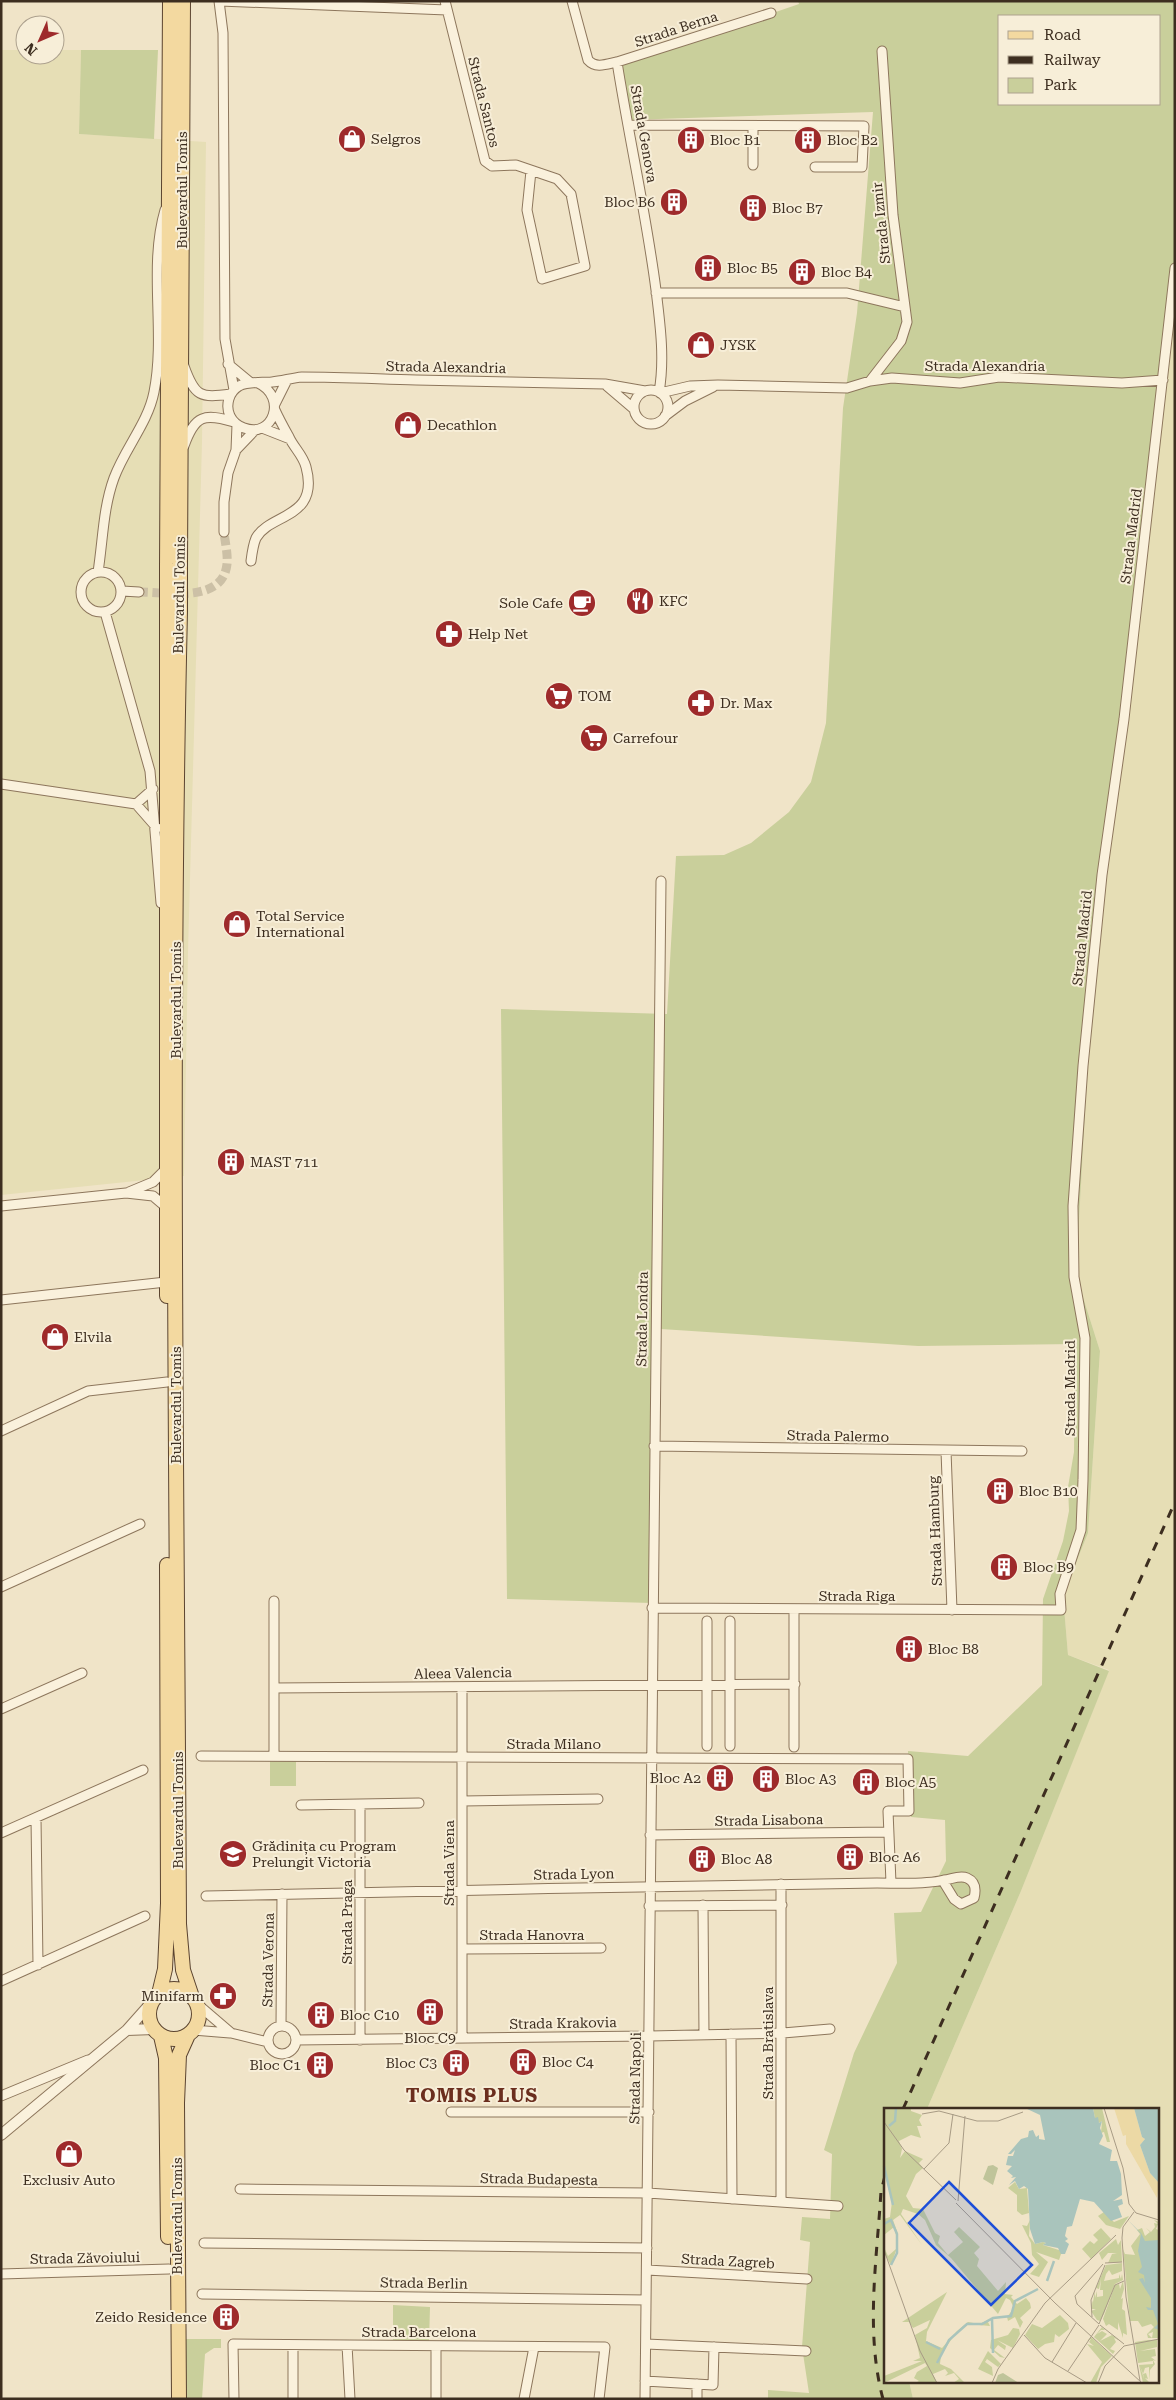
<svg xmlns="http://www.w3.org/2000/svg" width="1176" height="2400" viewBox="0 0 1176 2400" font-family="'Roboto Serif',serif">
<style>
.farmland{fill:#e6deb5}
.green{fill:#c9cf9b;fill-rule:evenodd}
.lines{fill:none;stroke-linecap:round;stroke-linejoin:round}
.minor-tunnel{stroke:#ccc0a6;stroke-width:9;stroke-dasharray:9 4.5;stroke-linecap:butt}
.minor-casing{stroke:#8d765c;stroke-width:11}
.tertiary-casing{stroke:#8d765c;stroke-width:12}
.primary-casing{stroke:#5b4430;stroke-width:16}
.minor{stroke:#faf1dc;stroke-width:9}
.tertiary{stroke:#faf1dc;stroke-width:10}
.primary{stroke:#f3d9a0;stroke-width:14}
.rail{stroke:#3d2e20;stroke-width:3;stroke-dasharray:9 9;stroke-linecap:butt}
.primary-bridge-casing{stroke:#5b4430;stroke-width:16;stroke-linecap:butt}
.primary-bridge{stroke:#f3d9a0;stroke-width:14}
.labels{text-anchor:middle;stroke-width:4;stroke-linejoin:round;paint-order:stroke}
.street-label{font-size:14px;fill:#3d2e20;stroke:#f7eed8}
.poi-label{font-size:14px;fill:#3d2e20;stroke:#f7eed8;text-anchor:start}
.district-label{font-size:19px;font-weight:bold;letter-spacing:1px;fill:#6b2e1e;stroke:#f7eed8}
.inset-river{fill:none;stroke:#a9c4bc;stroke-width:2.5}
.inset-road{fill:none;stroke:#a89b85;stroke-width:1}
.view{fill:#1d4ed8;fill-opacity:0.15;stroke:#1d4ed8;stroke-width:2.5}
.inset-edge{fill:none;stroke:#3d2e20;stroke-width:2.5}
</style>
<rect width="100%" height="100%" fill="#f0e4c8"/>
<!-- farmland -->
<path class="farmland" d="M1 50H25V55H55V50H81L79 134 206 142 202 442 188 952 184 1176 1 1195Z
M1175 281V2399H913L909 2381H1157V2109H927L1021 1891 1109 1670 1068 1655 1063 1595 1088 1533 1100 1351 1076 1275 1087 1076 1106 874Z"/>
<!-- green -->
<path class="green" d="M798 1H1175V281L1106 874 1087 1076 1076 1275 1100 1351 1088 1533 1063 1595 1068 1655 1109 1671 1021 1891 927 2109H885V2381H909L913 2399H768V2390L809 2393 802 2347 810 2242 800 2240 802 2217 830 2219 832 2154 824 2150 854 2053 897 1963 894 1913 921 1912 946 1861 945 1820 911 1817 908 1751 968 1756 1042 1685 1043 1599 1063 1541 1069 1511 1068 1487 1074 1452 1075 1344 918 1346 661 1329 652 1603 507 1599 501 1009 667 1014 676 856 724 855 751 843 789 812 811 782 826 723 843 408 857 313 873 112 628 120 620 66 799 4ZM1000 16H1160V104H1000Z
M81 50H158L154 139 79 134Z
M270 1761H296V1786H270Z
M393 2305 430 2307 429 2342 393 2341Z
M185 2339H221V2348H214L205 2354 202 2399H185Z"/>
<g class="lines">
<!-- minor-tunnel -->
<path class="minor-tunnel" d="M139 592C166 592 223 604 227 564 228 554 225 542 224 532"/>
<defs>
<path id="minor" d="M219 1 223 33 225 339 234 390
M220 1 447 10
M445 1 485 161 492 166 516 165 557 179 571 194 585 266 542 279 527 210 531 171
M572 1 588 60C596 69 607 64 617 62L771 13
M617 62C629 138 646 213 656 290 660 323 665 359 659 392
M628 125 864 126 862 167H815
M753 165V126
M656 293H847L905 307
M228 364 251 383
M184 366C195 397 200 398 231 394
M870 381 901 341 907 322 893 215 882 51
M258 383C288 397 273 439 244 428 238 426 233 422 230 416 225 405 229 392 239 386 248 381 262 383 272 382 282 381 292 378 302 377 340 377 378 379 416 380 479 381 542 383 605 384L645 391
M607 386 634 409
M634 407a17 17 0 1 1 34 0a17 17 0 1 1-34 0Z
M660 393 690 386 718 385 847 388 870 381 892 378 960 383 999 377 1122 383 1163 380
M275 404 287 380
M665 416 685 401 713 387
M262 428 290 439
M184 446C195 415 204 413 234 422
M236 450 255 430
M224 532V502L228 473 236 450 237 425
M251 561C252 553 253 545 256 538 270 513 320 519 306 467 303 455 294 448 289 437 284 428 279 419 275 410
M81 592a20 20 0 1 1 40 0a20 20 0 1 1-40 0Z
M98 572C103 540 103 508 114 478 125 448 148 423 154 392 166 332 148 268 165 210
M122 591 139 592
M105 612 150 771 161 903
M1 784 136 804 157 828
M136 804 153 789
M129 1192 153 1182 166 1169
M1 1206 126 1193 153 1196 166 1207
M1 1300 166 1282
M1 1431 88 1391 167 1382
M654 1446 1022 1451
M946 1451 952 1610
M1 1587 140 1524
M274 1601V1756
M652 1608 1061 1610 1060 1594 1081 1530 1083 1480 1085 1338 1074 1277 1073 1206 1083 1066 1102 875 1124 719 1175 268
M794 1609V1747
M730 1621V1746
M274 1688 795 1684
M1 1709 82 1673
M707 1746V1621
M201 1756 908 1759 909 1811H888L891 1883
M463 1801 598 1799
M301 1805 419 1803
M36 1818 38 1965
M1 1833 143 1770
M650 1835 889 1832
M206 1896C430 1891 653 1886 877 1883 897 1883 925 1885 944 1880 952 1879 960 1875 967 1878 976 1882 976 1890 974 1898L961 1904 954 1899 943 1881
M703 1905 704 2035
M649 1906 782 1905
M462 1949 601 1948
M1 1981 145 1916
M196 2003 231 2033 268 2042
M281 2026 282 1894
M268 2040a14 14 0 1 1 28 0a14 14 0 1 1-28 0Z
M193 2030 230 2033
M731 2034 732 2199
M462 2038V1687
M296 2040 650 2036 783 2033 830 2029
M360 2040V1804
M1 2096 88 2060
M451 2112H649
M240 2189 648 2193 838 2206
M781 2202V1884
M204 2243 647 2248
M647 2270 807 2279
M1 2274 169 2269
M202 2294 646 2300
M646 2344 806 2351
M293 2345V2399
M347 2345 350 2399
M436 2346V2399
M645 2381 713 2385 714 2347
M234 2399 233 2344 605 2347 599 2399
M524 2399 534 2347
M645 2399 661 881
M697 2399V2384"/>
<path id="tertiary" d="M127 2030 154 2029
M1 2135 127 2030 151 2003"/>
<path id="primary" d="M180 563 183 1
M167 567 170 1
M180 611C170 1049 177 1486 179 1924L183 1970 192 1997
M167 1296V611
M149 2014a25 25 0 1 1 50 0a25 25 0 1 1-50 0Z
M159 1994 165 1969 168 1903 167 1565
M161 2036 166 2058 168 2237
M179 2399 177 2103 179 2055 188 2035"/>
</defs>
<!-- minor casing -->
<use href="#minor" class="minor-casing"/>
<!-- tertiary casing -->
<use href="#tertiary" class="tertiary-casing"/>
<!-- primary casing -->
<use href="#primary" class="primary-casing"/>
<!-- minor -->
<use href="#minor" class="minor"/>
<!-- tertiary -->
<use href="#tertiary" class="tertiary"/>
<!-- primary -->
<use href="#primary" class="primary"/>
<!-- rail -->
<path class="rail" d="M903 2109 1175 1502
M883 2399C865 2332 877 2259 881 2191L885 2176"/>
<defs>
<path id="primary-bridge" d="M167 611V567
M180 611V563"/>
</defs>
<!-- primary-bridge casing -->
<use href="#primary-bridge" class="primary-bridge-casing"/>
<!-- primary-bridge -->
<use href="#primary-bridge" class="primary-bridge"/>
</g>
<!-- icons -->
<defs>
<symbol id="shop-disc" viewBox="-11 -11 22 22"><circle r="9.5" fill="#9e2a2b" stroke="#f7eed8"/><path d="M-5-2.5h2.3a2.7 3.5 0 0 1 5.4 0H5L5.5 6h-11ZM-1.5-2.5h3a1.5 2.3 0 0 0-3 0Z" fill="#fff"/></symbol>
<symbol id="building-disc" viewBox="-11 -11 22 22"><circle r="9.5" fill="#9e2a2b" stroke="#f7eed8"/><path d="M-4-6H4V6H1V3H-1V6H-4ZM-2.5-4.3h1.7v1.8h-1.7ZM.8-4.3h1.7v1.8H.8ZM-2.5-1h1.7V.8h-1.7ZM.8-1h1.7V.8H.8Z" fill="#fff"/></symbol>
<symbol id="restaurant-disc" viewBox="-11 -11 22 22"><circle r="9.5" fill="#9e2a2b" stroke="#f7eed8"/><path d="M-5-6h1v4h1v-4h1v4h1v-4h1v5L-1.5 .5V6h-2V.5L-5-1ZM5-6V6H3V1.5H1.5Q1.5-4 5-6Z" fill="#fff"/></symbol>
<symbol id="cafe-disc" viewBox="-11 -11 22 22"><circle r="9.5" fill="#9e2a2b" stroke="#f7eed8"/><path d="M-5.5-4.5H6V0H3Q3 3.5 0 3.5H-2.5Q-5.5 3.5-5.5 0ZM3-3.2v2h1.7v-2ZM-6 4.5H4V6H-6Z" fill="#fff"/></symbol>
<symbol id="pharmacy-disc" viewBox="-11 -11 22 22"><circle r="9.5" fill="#9e2a2b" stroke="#f7eed8"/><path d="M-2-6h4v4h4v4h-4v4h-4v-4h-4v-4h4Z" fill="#fff"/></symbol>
<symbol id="supermarket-disc" viewBox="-11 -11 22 22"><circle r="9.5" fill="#9e2a2b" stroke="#f7eed8"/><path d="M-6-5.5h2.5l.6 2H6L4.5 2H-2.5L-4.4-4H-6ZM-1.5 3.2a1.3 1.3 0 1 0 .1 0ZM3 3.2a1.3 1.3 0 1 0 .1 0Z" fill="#fff"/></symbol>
<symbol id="school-disc" viewBox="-11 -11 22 22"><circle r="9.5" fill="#9e2a2b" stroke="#f7eed8"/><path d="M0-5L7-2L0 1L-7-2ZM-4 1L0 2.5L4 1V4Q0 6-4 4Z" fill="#fff"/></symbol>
</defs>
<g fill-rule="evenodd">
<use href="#shop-disc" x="336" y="123" width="32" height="32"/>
<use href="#building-disc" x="675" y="124" width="32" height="32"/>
<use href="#building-disc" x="792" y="124" width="32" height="32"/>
<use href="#building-disc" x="658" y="186" width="32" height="32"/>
<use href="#building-disc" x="737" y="192" width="32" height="32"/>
<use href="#building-disc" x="692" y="252" width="32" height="32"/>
<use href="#building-disc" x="786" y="256" width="32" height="32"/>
<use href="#shop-disc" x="685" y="329" width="32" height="32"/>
<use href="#shop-disc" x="392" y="409" width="32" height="32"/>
<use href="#restaurant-disc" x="624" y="585" width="32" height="32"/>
<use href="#cafe-disc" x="566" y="587" width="32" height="32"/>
<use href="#pharmacy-disc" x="433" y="618" width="32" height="32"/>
<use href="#supermarket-disc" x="543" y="680" width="32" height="32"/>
<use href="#pharmacy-disc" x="685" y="687" width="32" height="32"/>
<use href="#supermarket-disc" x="578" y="722" width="32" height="32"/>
<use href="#shop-disc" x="221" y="908" width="32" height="32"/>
<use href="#building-disc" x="215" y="1146" width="32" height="32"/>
<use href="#shop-disc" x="39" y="1321" width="32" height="32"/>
<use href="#building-disc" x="984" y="1475" width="32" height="32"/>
<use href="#building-disc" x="988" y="1551" width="32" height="32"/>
<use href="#building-disc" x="893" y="1633" width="32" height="32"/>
<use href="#building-disc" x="704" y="1762" width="32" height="32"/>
<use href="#building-disc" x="750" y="1763" width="32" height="32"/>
<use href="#building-disc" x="850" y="1766" width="32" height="32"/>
<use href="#school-disc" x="217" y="1838" width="32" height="32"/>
<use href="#building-disc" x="834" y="1841" width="32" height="32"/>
<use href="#building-disc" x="686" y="1843" width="32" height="32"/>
<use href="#pharmacy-disc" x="207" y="1980" width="32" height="32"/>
<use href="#building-disc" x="414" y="1996" width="32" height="32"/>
<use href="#building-disc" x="305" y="1999" width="32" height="32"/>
<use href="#building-disc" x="507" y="2046" width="32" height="32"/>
<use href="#building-disc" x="440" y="2047" width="32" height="32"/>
<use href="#building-disc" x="304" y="2049" width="32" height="32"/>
<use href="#shop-disc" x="53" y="2138" width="32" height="32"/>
<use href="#building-disc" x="210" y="2301" width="32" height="32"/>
</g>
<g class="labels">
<!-- street labels -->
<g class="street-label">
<text transform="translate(676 29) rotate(-18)" y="5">Strada Berna</text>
<text transform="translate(484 102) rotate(76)" y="5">Strada Santos</text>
<text transform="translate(644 134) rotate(80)" y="5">Strada Genova</text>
<text transform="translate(182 190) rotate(-90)" y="5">Bulevardul Tomis</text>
<text transform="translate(881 223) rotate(-96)" y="5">Strada Izmir</text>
<text x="985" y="371">Strada Alexandria</text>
<text transform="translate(446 367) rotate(1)" y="5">Strada Alexandria</text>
<text transform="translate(1131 536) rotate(-83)" y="5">Strada Madrid</text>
<text transform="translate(179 595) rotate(-89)" y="5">Bulevardul Tomis</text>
<text transform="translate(1082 938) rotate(-84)" y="5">Strada Madrid</text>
<text transform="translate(176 1000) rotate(-90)" y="5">Bulevardul Tomis</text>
<text transform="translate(642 1319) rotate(-89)" y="5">Strada Londra</text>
<text transform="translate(1070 1388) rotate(-90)" y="5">Strada Madrid</text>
<text transform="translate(176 1405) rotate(-90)" y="5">Bulevardul Tomis</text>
<text transform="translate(838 1436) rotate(1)" y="5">Strada Palermo</text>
<text transform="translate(935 1531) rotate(-92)" y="5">Strada Hamburg</text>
<text x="857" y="1601">Strada Riga</text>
<text transform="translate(463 1673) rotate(-1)" y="5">Aleea Valencia</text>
<text x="554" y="1749">Strada Milano</text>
<text transform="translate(178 1810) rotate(-90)" y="5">Bulevardul Tomis</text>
<text transform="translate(769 1820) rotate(-1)" y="5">Strada Lisabona</text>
<text transform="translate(449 1863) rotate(-90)" y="5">Strada Viena</text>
<text transform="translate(574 1874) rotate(-1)" y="5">Strada Lyon</text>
<text transform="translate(347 1922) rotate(-90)" y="5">Strada Praga</text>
<text x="532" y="1940">Strada Hanovra</text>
<text transform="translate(268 1960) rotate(-89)" y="5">Strada Verona</text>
<text transform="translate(563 2023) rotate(-1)" y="5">Strada Krakovia</text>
<text transform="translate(768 2043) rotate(-90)" y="5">Strada Bratislava</text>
<text transform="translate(635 2078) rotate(-89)" y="5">Strada Napoli</text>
<text transform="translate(539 2179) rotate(1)" y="5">Strada Budapesta</text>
<text transform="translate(177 2216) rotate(-90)" y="5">Bulevardul Tomis</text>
<text transform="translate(85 2258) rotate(-1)" y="5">Strada Zăvoiului</text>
<text transform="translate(728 2261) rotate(3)" y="5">Strada Zagreb</text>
<text transform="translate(424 2283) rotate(1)" y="5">Strada Berlin</text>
<text x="419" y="2337">Strada Barcelona</text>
</g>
<!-- poi labels -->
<g class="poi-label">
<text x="371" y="144">Selgros</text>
<text x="710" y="145">Bloc B1</text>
<text x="827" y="145">Bloc B2</text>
<text x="655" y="207" text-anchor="end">Bloc B6</text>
<text x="772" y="213">Bloc B7</text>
<text x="727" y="273">Bloc B5</text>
<text x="821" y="277">Bloc B4</text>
<text x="720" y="350">JYSK</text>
<text x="427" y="430">Decathlon</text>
<text x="659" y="606">KFC</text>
<text x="563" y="608" text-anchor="end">Sole Cafe</text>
<text x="468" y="639">Help Net</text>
<text x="578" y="701">TOM</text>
<text x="720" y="708">Dr. Max</text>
<text x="613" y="743">Carrefour</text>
<text x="256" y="921">Total Service<tspan x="256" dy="16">International</tspan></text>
<text x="250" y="1167">MAST 711</text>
<text x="74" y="1342">Elvila</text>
<text x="1019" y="1496">Bloc B10</text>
<text x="1023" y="1572">Bloc B9</text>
<text x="928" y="1654">Bloc B8</text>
<text x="701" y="1783" text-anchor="end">Bloc A2</text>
<text x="785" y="1784">Bloc A3</text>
<text x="885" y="1787">Bloc A5</text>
<text x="252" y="1851">Grădinița cu Program<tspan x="252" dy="16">Prelungit Victoria</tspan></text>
<text x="869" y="1862">Bloc A6</text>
<text x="721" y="1864">Bloc A8</text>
<text x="204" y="2001" text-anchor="end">Minifarm</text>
<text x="340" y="2020">Bloc C10</text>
<text x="430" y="2043" text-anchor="middle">Bloc C9</text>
<text x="542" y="2067">Bloc C4</text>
<text x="437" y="2068" text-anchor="end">Bloc C3</text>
<text x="301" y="2070" text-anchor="end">Bloc C1</text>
<text x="69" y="2185" text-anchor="middle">Exclusiv Auto</text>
<text x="207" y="2322" text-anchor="end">Zeido Residence</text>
</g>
<!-- district labels -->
<g class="district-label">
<text x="472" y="2102">TOMIS PLUS</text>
</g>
</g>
<!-- overview -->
<g transform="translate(884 2108)">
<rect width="275" height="275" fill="#f0e4c8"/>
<path d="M0 0H27V3L38 7 35 12 38 18H33L37 30 27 27 15 33 18 41 16 50 21 43 39 51 35 55 39 60 32 66 22 88 29 100 39 101 51 125 56 128 54 135 64 147 79 134 70 124 75 119 96 139 90 145 95 151 93 158 114 183 122 174 121 186 129 187 127 189 133 196 142 190 146 195 147 200 136 210 139 214 136 220 131 209 124 213 123 209 130 200 126 192 122 190 114 206 67 150 52 137 41 112 34 106 19 101 17 106 38 137 16 107 9 112 14 126V137L7 157 0 145V139L4 148 12 141 14 135 10 119 0 127V111L6 109 8 94 0 63ZM209 0H218L226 34H223L220 24 217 25 218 13 215 15 211 10ZM131 74 135 81 143 80 145 105 138 107 133 103V87L124 80ZM220 104 230 114 245 108 234 124 236 121 222 117 214 108ZM146 112 145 128 151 136 159 134 162 135 159 137 178 143 175 152 152 144 164 154 155 169 146 166 155 156 148 147 147 135 138 117 143 118ZM270 112 275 114 272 121 275 122V230H268L269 224 264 226 268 230H264L263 226 270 219 267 216 258 219 254 213H246L239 141 241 146 251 147 247 138 256 126 253 122 258 120 261 128 266 124 262 120 267 124 271 119 270 115 274 116ZM217 120 227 131 207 151 198 141 206 133 210 136 214 132 209 127ZM232 131 234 137 237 132 238 154 224 155 228 146 233 145H224L218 152 215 145ZM238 155V163L228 167 225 162 222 166 220 173 235 170V166L237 171 238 166 239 172 231 176 220 206 216 213 213 212 207 203 212 201H207V197L209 192 208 200 211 182V190L213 183V189L219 188V182H216L217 171 215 181 212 180 222 157ZM239 173 240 181 237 191 239 190 238 201 241 203 243 227 239 225V230L234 214V222L225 216 222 218 219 211 231 177 235 176 236 181ZM63 184 43 224 42 233 58 240 73 223 84 214 95 216 107 211 104 214 106 218 84 216 69 229 57 247 56 256 67 261 80 274 69 275 75 271 70 265 61 268 64 265 61 261 49 266 53 275H31L35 273 30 270 33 264 43 258 41 255 0 275V268L38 253H29L36 250 31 227 43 220 46 212 29 220 25 214H18ZM176 207 184 215 185 221 175 229 171 226 170 234 161 236 154 241 141 227 148 216 158 220ZM218 219 221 222H217L213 226 218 223 223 226 216 233 228 227 235 232 230 230 232 234 226 241 231 243 229 246 225 243 229 246 210 229ZM129 220 135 221 136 226 129 240 113 232 122 238 121 242 114 237 110 242 121 250 116 249 106 240 107 232 124 227ZM207 229 228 248 217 259 212 275H206L218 254 203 236 210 238 205 234 207 231 203 233ZM264 232H273V239L256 243 271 241 272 248 267 249 272 253 269 252 271 256 266 262 265 272V259L261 260 259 266 256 258 260 271 263 274 260 271 259 266 262 265 264 271 261 270 266 275H259L255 257 269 256V253L254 255 251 234ZM104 243 117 256 114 259 103 251 101 254 108 259 109 268 94 261Z" fill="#c9cf9b"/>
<path d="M230 0H250L258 29 261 31 256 37 266 65 275 75 273 90 242 36V27L239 28Z" fill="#ecd9a5"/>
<path d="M109 57 114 60 109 77 99 71 104 58ZM119 265 135 275H111L114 267Z" fill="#bfc49a"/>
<path d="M141 0H209L211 10 214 9 215 15 218 13 216 20 219 28 215 36 228 42 226 53H233L237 66 238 87 229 93 238 91 239 96 234 98 238 109 243 111 257 125 261 133 275 132V222L270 220 274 216 269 202H264L262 199 267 200V190L255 171 259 170 261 175 260 167 254 164 258 159 254 143 257 126 243 111 238 109 227 113 210 94 196 91 188 118 183 119 181 128 184 131 181 133 185 136 181 146H177L174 140 159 137 162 135 159 134 151 136 146 121 144 81 140 78 135 81 131 73 125 77 132 69 127 70 129 68 123 63 128 58 122 57 124 48H129L131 42 127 46H124L137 31 144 29 145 23 149 22 152 29 155 27V31L161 32 156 7ZM250 0H275V75L266 65 256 37 261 31 258 29Z" fill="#a9c4bc"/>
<path class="inset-river" d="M5 18 11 13 12 0M0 58 9 97M0 116 7 112 13 126V145L7 157M163 173 170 153M108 211 109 245M42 234 56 241M53 255 65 232 83 216H98L109 210 127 208 131 193 154 181"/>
<path class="inset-road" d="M220 0 239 60 245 96 252 105 275 112M38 6 55 3 93 13H114L139 4M0 14 20 42 72 92M40 61 65 35 69 6M74 93 81 8M72 95 171 195 258 275M250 104 239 119 238 130 242 189 256 273M0 142 36 243 53 275M221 155 238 154M208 209 207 192 221 157M215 216 193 196 191 188 219 156M215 216 231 177 240 173M216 217 240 236M140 227 161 250 203 275M168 254 192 215M184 263 215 217M108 275 114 261 161 195 232 127M214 275 221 258 240 238 275 231"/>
<path class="view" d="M65 74 148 157 107 197 25 115Z"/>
<rect width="275" height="275" class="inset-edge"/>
</g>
<!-- border -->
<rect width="1176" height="2400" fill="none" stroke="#3d2e20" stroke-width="5"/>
<!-- legend -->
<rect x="998" y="15" width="162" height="90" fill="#f7eed8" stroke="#ada18e"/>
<rect x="1008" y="31" width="25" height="8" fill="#f3d9a0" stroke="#ada18e"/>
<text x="1044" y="40" font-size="15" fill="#3d2e20">Road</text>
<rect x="1008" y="56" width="25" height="8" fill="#3d2e20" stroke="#ada18e"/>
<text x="1044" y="65" font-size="15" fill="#3d2e20">Railway</text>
<rect x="1008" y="78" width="25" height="15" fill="#c9cf9b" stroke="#ada18e"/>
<text x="1044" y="90" font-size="15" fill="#3d2e20">Park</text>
<!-- north arrow -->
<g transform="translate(40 40) rotate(225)"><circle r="24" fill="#f7eed8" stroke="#ada18e"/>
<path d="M0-4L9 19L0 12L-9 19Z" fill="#9e2a2b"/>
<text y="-8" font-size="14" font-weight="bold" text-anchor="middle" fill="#3d2e20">N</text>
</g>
</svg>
